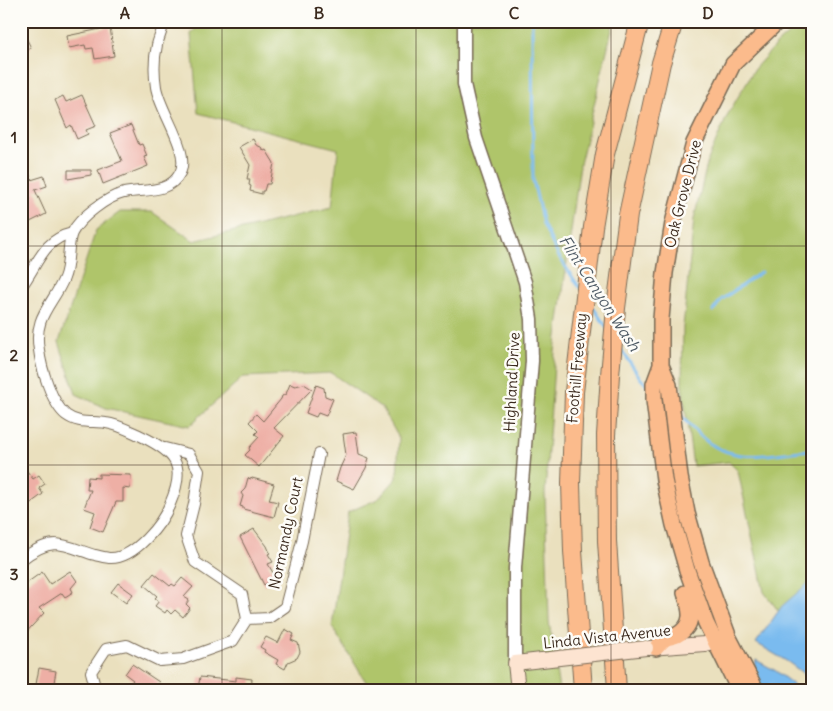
<svg xmlns="http://www.w3.org/2000/svg" width="833" height="711" viewBox="0 0 833 711" font-family="Delius,sans-serif">
<style>
.green{fill:#afc56a;stroke:#757844}
.water{fill:#7abbef;stroke:#5a7286}
.lines{fill:none;stroke-linecap:round;stroke-linejoin:round}
.stream{stroke:#7abbef;stroke-width:3}
.building{fill:#eeafa5}
.minor-casing{stroke:#786a56;stroke-width:12}
.tertiary-casing{stroke:#786a56;stroke-width:15}
.secondary-casing{stroke:#786a56;stroke-width:16}
.primary-casing{stroke:#786a56;stroke-width:18}
.motorway-casing{stroke:#786a56;stroke-width:20}
.minor{stroke:#fff;stroke-width:10}
.tertiary{stroke:#fff;stroke-width:12}
.secondary{stroke:#fde4d1;stroke-width:14}
.primary{stroke:#fbbb8c;stroke-width:15}
.motorway{stroke:#fbbb8c;stroke-width:18}
.secondary-bridge-casing{stroke:#786a56;stroke-width:16;stroke-linecap:butt}
.secondary-bridge{stroke:#fde4d1;stroke-width:14}
.grid{fill:none;stroke:#3b2a1e;stroke-width:1;stroke-opacity:0.55}
.labels{text-anchor:middle;stroke-width:5;stroke-linejoin:round;paint-order:stroke}
.street-label{font-size:15px;fill:#3b2a1e;stroke:#fdfcf7}
.water-label{font-size:16px;font-style:italic;fill:#515d67;stroke:#fdfcf7}
.neatline{fill:none;stroke:#3b2a1e;stroke-width:2}
.grid-label{font-size:16px;text-anchor:middle;font-weight:bold;fill:#3b2a1e}
</style>
<rect width="100%" height="100%" fill="#fdfcf7"/>
<filter id="ink" filterUnits="userSpaceOnUse"><feTurbulence type="fractalNoise" baseFrequency=".02" numOctaves="2"/><feDisplacementMap in="SourceGraphic" scale="10" xChannelSelector="R" yChannelSelector="G"/><feConvolveMatrix kernelMatrix="1 2 1 2 8 2 1 2 1" color-interpolation-filters="sRGB"/></filter>
<filter id="wash" filterUnits="userSpaceOnUse"><feTurbulence type="fractalNoise" baseFrequency=".0096" numOctaves="4" result="noise"/><feDisplacementMap in="SourceGraphic" scale="20" xChannelSelector="R" yChannelSelector="G"/><feGaussianBlur stdDeviation="1.12" result="paint"/><feColorMatrix in="noise" values="0 0 0 0 0 0 0 0 0 0 0 0 0 0 0 0 0 1.4 0 .05"/><feComposite in="paint" operator="in"/></filter>
<g filter="url(#wash)">
<rect width="100%" height="100%" fill="#eae0be"/>
<!-- green -->
<path class="green" d="M202 21H614L580 164 555 351 545 493 549 621 559 690H371L332 627 348 512 378 499 397 478 399 438 382 408 331 373 243 377 189 426 106 408 76 394 59 342 96 230 120 212H152L194 241 332 207 338 149 198 113 191 34Z
M803 21H812V655L764 592 738 471 729 462 693 466 682 385 683 327 694 219 708 160 728 114 755 68 775 46Z"/>
<!-- water -->
<path class="water" d="M812 580V680L788 662 756 643 782 606Z
M756 660 776 671 800 690H750Z"/>
<g class="lines">
<!-- stream -->
<path class="stream" d="M532 21 533 180 543 224 558 255 579 287
M591 304 607 328
M713 311 721 300 761 272
M619 346 641 379 649 387
M678 413C688 423 698 435 709 443 741 465 777 452 812 450"/>
</g>
<g id="blocks">
<!-- building -->
<path class="building" d="M21 27 31 48 21 53Z
M110 27 114 56 95 59 93 48 86 49 85 45 69 48 67 36Z
M82 95 96 126 86 130 88 134 77 139 71 125 67 128 55 100 63 96 66 102Z
M131 125 139 145 142 144 147 156 144 157 148 166 103 184 98 170 122 161 110 133Z
M253 139 256 145 261 147 264 151 266 150 274 163 270 184H266L264 191H262V194L250 191 251 186 249 185 250 179H247L250 165 239 147Z
M25 157 31 180 44 176 47 186 35 190 46 214 28 223 21 238V204L30 200 25 181 21 182V158Z
M68 170H91V175L68 179Z
M290 384 295 386 304 384 312 389 274 428 284 436 259 467 245 455 250 450 249 448 259 437 255 434 258 431 249 422 256 414 263 421 281 399 282 396 286 394Z
M316 385 324 388 325 396 333 399 326 416 318 413 316 417 306 413Z
M356 432 359 454 369 458 366 468 354 489 336 481 340 468 346 455 343 434Z
M21 463 33 479 39 475 45 484 39 488 43 494 28 505 24 500 21 502Z
M99 474 131 475 130 489 123 488V502H116L103 532 90 527 95 512 84 508 91 490H87L88 477 99 478Z
M248 478 251 479 252 478 274 484 269 500 278 502 274 517 243 509V507L240 506 243 496 241 493 245 489Z
M254 529 267 546 270 553 268 554 273 562 268 564 276 578 264 585 240 537Z
M70 571 77 581 71 588 73 592 65 597 62 593 39 608 44 613 21 638V587L42 572 50 584Z
M154 573 170 586 172 584 175 586 182 578 193 587 184 597 189 600 186 604 190 608 183 617 175 610 171 614 167 610 165 613 155 606 159 601 155 598 157 596 144 585Z
M118 583 133 594 126 603 111 592Z
M285 629 294 634 291 640 298 643 300 652 297 658 288 662 285 669 276 664 278 660 264 652 265 650 260 647 266 637 278 643Z
M132 664 159 682 154 690H126L133 680 125 674Z
M39 668 56 671 53 688H50V690H35Z
M200 677 236 681V677L252 679 251 690 198 689Z"/>
</g>
</g>
<g filter="url(#ink)">
<use href="#blocks" fill-opacity="0" stroke="#786a56" stroke-width="1"/>
<g class="lines">
<defs>
<path id="minor" d="M21 287C38 265 42 240 72 233
M21 560C31 552 42 545 55 544 67 544 83 552 95 555 100 556 106 558 111 558 135 558 162 524 170 504 187 465 176 453 141 436 130 431 117 424 106 423 91 421 78 424 66 415 52 404 41 368 39 350 33 316 53 305 64 278 70 264 67 244 72 233 80 217 107 197 124 193 144 189 169 194 180 173 191 151 160 112 156 87 154 74 154 58 157 45 159 37 163 29 164 21
M247 619 269 618 285 607 302 541 319 454
M96 690 91 672 106 649 127 645 160 661 183 659 233 641 247 619 242 594 195 562 186 536 194 504 199 471 189 454 165 448"/>
<path id="tertiary" d="M464 21V84L476 138 525 282 531 319 532 361 515 568V663"/>
<path id="secondary" d="M649 648 705 644 724 639
M518 690 515 663 542 660"/>
<path id="primary" d="M661 365 669 385 680 477 687 513 701 562 729 638 756 690
M656 648C659 645 662 641 665 639 668 637 673 637 677 635 695 625 691 610 685 593
M739 690 706 623 687 570 674 525 664 480 654 400V384L661 365V319L665 273 673 223 694 143 733 64 778 21"/>
<path id="motorway" d="M583 690 573 551 571 483 574 392 593 227 605 154 640 21
M617 690 607 541 606 435 610 375 616 308 628 215 661 63 674 21"/>
</defs>
<!-- minor casing -->
<use href="#minor" class="minor-casing"/>
<!-- tertiary casing -->
<use href="#tertiary" class="tertiary-casing"/>
<!-- secondary casing -->
<use href="#secondary" class="secondary-casing"/>
<!-- primary casing -->
<use href="#primary" class="primary-casing"/>
<!-- motorway casing -->
<use href="#motorway" class="motorway-casing"/>
<!-- minor -->
<use href="#minor" class="minor"/>
<!-- tertiary -->
<use href="#tertiary" class="tertiary"/>
<!-- secondary -->
<use href="#secondary" class="secondary"/>
<!-- primary -->
<use href="#primary" class="primary"/>
<!-- motorway -->
<use href="#motorway" class="motorway"/>
<defs>
<path id="secondary-bridge" d="M542 660 646 648"/>
</defs>
<!-- secondary-bridge casing -->
<use href="#secondary-bridge" class="secondary-bridge-casing"/>
<!-- secondary-bridge -->
<use href="#secondary-bridge" class="secondary-bridge"/>
</g>
</g>
<!-- grid -->
<path class="grid" d="M222 21V690M416 21V690M611 21V690M21 246H812M21 465H812"/>
<g class="labels">
<!-- street labels -->
<g class="street-label">
<text transform="translate(683 194) rotate(-76)" y="5">Oak Grove Drive</text>
<text transform="translate(577 368) rotate(-85)" y="5">Foothill Freeway</text>
<text transform="translate(512 382) rotate(-87)" y="5">Highland Drive</text>
<text transform="translate(286 533) rotate(-78)" y="5">Normandy Court</text>
<text transform="translate(607 637) rotate(-6)" y="5">Linda Vista Avenue</text>
</g>
<!-- water labels -->
<g class="water-label">
<text transform="translate(600 293) rotate(57)" y="6">Flint Canyon Wash</text>
</g>
</g>
<!-- margin -->
<rect width="833" height="711" fill="none" stroke="#fdfcf7" stroke-width="55"/>
<rect x="28" y="28" width="778" height="656" class="neatline"/>
<g class="grid-label">
<text x="125" y="19">A</text>
<text x="319" y="19">B</text>
<text x="514" y="19">C</text>
<text x="708" y="19">D</text>
<text x="14" y="143">1</text>
<text x="14" y="361">2</text>
<text x="14" y="580">3</text>
</g>
</svg>
